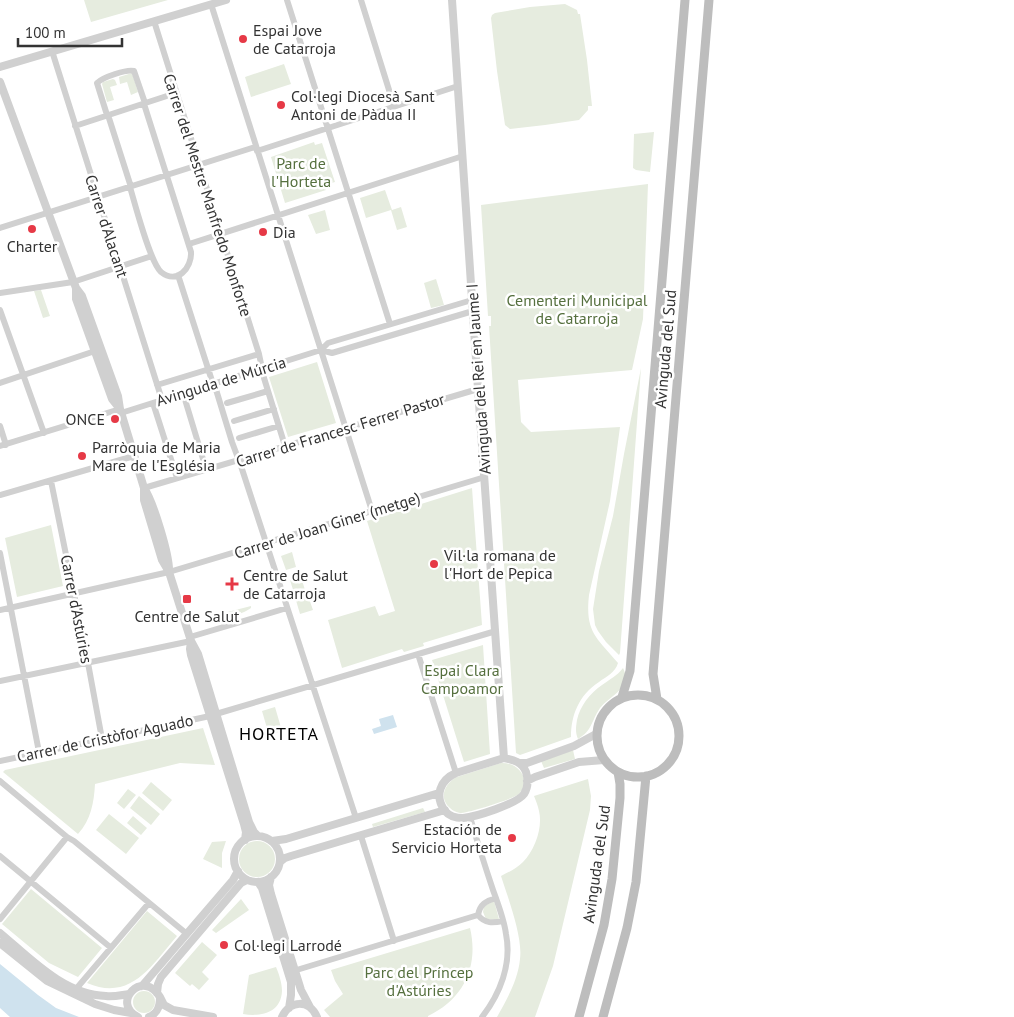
<svg xmlns="http://www.w3.org/2000/svg" width="1014" height="1017" viewBox="0 0 1014 1017" font-family="'PT Sans',sans-serif">
<style>
.green{fill:#e6ecdf}
.water{fill:#cfe2ee}
.lines{fill:none;stroke-linecap:round;stroke-linejoin:round}
.minor{stroke:#d0d0d0;stroke-width:6}
.tertiary{stroke:#d0d0d0;stroke-width:8}
.secondary{stroke:#bdbdbd;stroke-width:9}
.poi-dot{fill:#e63946;stroke:#fff;stroke-width:2}
.labels{text-anchor:middle;stroke-width:5;stroke-linejoin:round;paint-order:stroke}
.poi-label{font-size:16px;fill:#333;stroke:#fff;text-anchor:start}
.park-label{font-size:16px;fill:#56703f;stroke:#fff}
.street-label{font-size:16px;fill:#333;stroke:#fff}
.neighbourhood-label{font-size:18px;letter-spacing:1px;fill:#000;stroke:#fff}
</style>
<rect width="100%" height="100%" fill="#fff"/>
<!-- green -->
<path class="green" d="M84 0H168L91 22Z
M565 4 577 10 578 14H580L587 60 592 106H588V110L579 120 545 125 510 129 505 125 497 71 491 18 492 15 495 13 530 7Z
M284 64 291 84 251 97 245 77Z
M132 73 138 92 131 95 127 82 120 84 119 77Z
M113 79 115 80 117 85 110 87 114 100 107 102 102 84 103 82Z
M654 132 650 172 636 170 633 168 634 134Z
M314 142 315 145 322 143 335 182 325 185 326 190 285 203 271 157Z
M648 184 643 319 632 370 518 380 521 422 531 432 620 427 610 501 589 595C585 632 596 637 618 663 615 673 607 676 599 682 579 695 571 715 571 737L520 755 516 753 489 326H491V316H488L481 205Z
M385 190 392 210 401 207 407 227 397 230 391 210 366 218 360 198Z
M325 210 330 230 316 234 308 215Z
M436 279 444 305 431 308 424 283Z
M41 290 50 316 43 318 34 291Z
M317 362 336 423 288 437 269 377Z
M641 368 620 653 619 655 606 642 598 631 595 625 593 609 599 571 613 516 624 454Z
M472 488 482 625 423 643 424 646 404 652 402 649 342 668 328 620 375 606 379 616 395 611 367 521Z
M51 525 63 586 17 597 5 538Z
M292 552 296 567 286 570 281 556Z
M301 577 305 590 294 593 290 580Z
M307 593 313 610 300 614 295 597Z
M251 606V608C241 615 218 622 205 621V620L212 616Z
M483 645 490 754 464 762 432 660Z
M623 668C633 687 610 696 600 708 591 721 593 730 578 739 575 732 576 727 577 720 580 706 590 693 602 685 610 679 617 676 623 668Z
M275 707 282 731 269 735 262 711Z
M203 728 215 765 180 763 95 784C94 802 91 820 78 834L3 772 5 770Z
M573 750 575 759 544 768 541 761Z
M501 763C518 762 532 779 519 794 513 799 469 813 460 813 456 812 453 811 450 808 438 798 445 783 457 777Z
M588 779 591 796 590 810 553 966 535 1017H497C507 999 518 980 520 959 523 937 508 898 501 876 509 872 517 868 523 862 535 850 543 827 539 811 538 806 536 801 534 796Z
M151 782 172 800 163 811 142 793Z
M128 789 136 795 124 809 117 803Z
M139 796 160 814 151 825 130 808Z
M423 808 425 812 373 827 372 824Z
M109 814 139 838 126 854 96 830Z
M133 816 147 828 141 835 127 823Z
M239 859a18 18 0 1 1 36 0a18 18 0 1 1-36 0Z
M226 841 222 853V868L203 859 212 842Z
M31 889 102 948 78 977 49 963 2 924Z
M241 899 249 910 216 933 212 930Z
M494 901 499 919 496 920 486 919 483 912 484 906Z
M147 911 177 936C152 965 131 1002 87 983Z
M470 928C479 966 464 999 428 1016V1017H330L324 1010 343 994 335 981 331 970Z
M202 942 217 955 202 972 209 979 199 990 192 984 190 986 175 973Z
M276 967C279 974 282 983 282 991 281 1013 261 1017 243 1014L249 975Z
M133 1002a11 11 0 1 1 22 0a11 11 0 1 1-22 0Z"/>
<!-- water -->
<path class="water" d="M393 715 397 727 374 734 372 729 381 726 379 719Z
M0 964 38 995 56 1008 79 1017H10L0 1008Z"/>
<g class="lines">
<!-- minor -->
<path class="minor" d="M287 0 390 324
M361 0 394 106
M211 4 372 511
M154 21 259 354 264 378 285 446
M52 51 162 400
M107 115 97 83C103 77 127 69 134 71L145 103
M108 115 131 187
M75 126 176 93
M257 151 458 86
M130 187C135 204 150 262 161 272 177 285 192 268 191 252L144 104
M0 228 255 147
M189 244 463 156
M178 275 213 384
M0 293 73 282 152 256
M0 310 44 433
M321 350 332 353 473 311
M0 383 98 350
M214 383 232 442 241 466 356 818
M157 385 259 354
M183 393 206 469
M153 403 177 478
M227 403 268 391
M121 413 321 350 328 343 472 300
M234 421 274 409
M0 426 6 445
M239 438 279 426
M0 446 120 409
M51 481 88 663 102 739
M144 488 478 389
M0 495 134 456
M0 553 39 752
M0 610 169 572 485 477
M190 637 287 608
M418 654 456 773
M0 681 191 641
M216 714 496 631
M0 761 210 716
M0 781 67 837 74 841 187 934
M470 817C477 841 485 866 493 890 498 904 504 919 506 934 512 964 500 994 482 1017
M361 836 394 941
M0 856 110 947
M478 915C485 924 493 923 503 921
M478 915C480 904 486 901 496 898
M0 919 67 837
M290 972 478 915
M76 989 149 903"/>
<!-- tertiary -->
<path class="tertiary" d="M452 0 478 389 504 758
M0 67 226 0
M0 82 76 288 82 296 118 396 120 409 144 488C153 501 170 556 169 572
M76 288V299L112 399 120 409
M144 489V500L162 560 169 572 191 641 198 654 249 822 254 832 258 836
M191 641 190 649 191 655 244 824 246 832 245 840
M504 758C514 760 522 762 526 772 528 779 528 788 524 794 517 804 475 817 463 818 457 818 449 816 445 811 434 796 440 780 456 773Z
M520 763H527L574 746 596 734
M527 781 535 777 579 762 604 760
M234 859a23 23 0 1 1 46 0a23 23 0 1 1-46 0Z
M272 841 286 839 439 793
M280 862 285 858 291 856 445 810
M271 877 269 885 271 894 301 990 310 1007
M258 882 262 888 291 982V995L289 1008
M0 933C30 958 64 995 106 996 114 997 121 995 129 994
M0 943 47 981 95 1004 114 1010 131 1013
M142 986 233 880 238 871
M157 993 158 984 161 977 241 883 247 880
M160 997 164 1005 173 1010 213 1017
M138 1017C110 1003 143 968 160 997 160 1006 158 1013 149 1017
M282 1017C290 1000 309 999 317 1017"/>
<!-- secondary -->
<path class="secondary" d="M597 736a41 41 0 1 1 82 0a41 41 0 1 1-82 0Z
M622 697 630 671 685 0
M657 699 653 674 709 0
M579 1017 604 925 612 879 620 798V784L618 772
M603 1017 627 928 636 882 646 776"/>
</g>
<!-- markers -->
<g class="poi-dot">
<circle cx="243" cy="39" r="5"/>
<circle cx="281" cy="105" r="5"/>
<circle cx="32" cy="229" r="5"/>
<circle cx="263" cy="232" r="5"/>
<circle cx="115" cy="419" r="5"/>
<circle cx="82" cy="456" r="5"/>
<circle cx="434" cy="564" r="5"/>
<path d="M229.5 576.5h5v5h5v5h-5v5h-5v-5h-5v-5h5z"/>
<rect x="182" y="594" width="10" height="10" rx="2.5"/>
<circle cx="512" cy="838" r="5"/>
<circle cx="224" cy="945" r="5"/>
</g>
<g class="labels">
<!-- poi labels -->
<g class="poi-label">
<text x="253" y="36">Espai Jove<tspan x="253" dy="18">de Catarroja</tspan></text>
<text x="291" y="102">Col·legi Diocesà Sant<tspan x="291" dy="18">Antoni de Pàdua II</tspan></text>
<text x="273" y="238">Dia</text>
<text x="32" y="252" text-anchor="middle">Charter</text>
<text x="105" y="425" text-anchor="end">ONCE</text>
<text x="92" y="453">Parròquia de Maria<tspan x="92" dy="18">Mare de l'Església</tspan></text>
<text x="444" y="561">Vil·la romana de<tspan x="444" dy="18">l'Hort de Pepica</tspan></text>
<text x="243" y="581">Centre de Salut<tspan x="243" dy="18">de Catarroja</tspan></text>
<text x="187" y="622" text-anchor="middle">Centre de Salut</text>
<text x="502" y="835" text-anchor="end">Estación de<tspan x="502" dy="18">Servicio Horteta</tspan></text>
<text x="234" y="951">Col·legi Larrodé</text>
</g>
<!-- park labels -->
<g class="park-label">
<text x="301" y="169">Parc de<tspan x="301" dy="18">l'Horteta</tspan></text>
<text x="577" y="306">Cementeri Municipal<tspan x="577" dy="18">de Catarroja</tspan></text>
<text x="462" y="676">Espai Clara<tspan x="462" dy="18">Campoamor</tspan></text>
<text x="419" y="978">Parc del Príncep<tspan x="419" dy="18">d'Astúries</tspan></text>
</g>
<!-- street labels -->
<g class="street-label">
<text transform="translate(208 195) rotate(72)" y="6">Carrer del Mestre Manfredo Monforte</text>
<text transform="translate(107 226) rotate(72)" y="6">Carrer d'Alacant</text>
<text transform="translate(665 349) rotate(-85)" y="6">Avinguda del Sud</text>
<text transform="translate(478 379) rotate(-94)" y="6">Avinguda del Rei en Jaume I</text>
<text transform="translate(221 381) rotate(-17)" y="6">Avinguda de Múrcia</text>
<text transform="translate(340 430) rotate(-17)" y="6">Carrer de Francesc Ferrer Pastor</text>
<text transform="translate(327 525) rotate(-17)" y="6">Carrer de Joan Giner (metge)</text>
<text transform="translate(77 609) rotate(79)" y="6">Carrer d'Astúries</text>
<text transform="translate(105 738) rotate(-12)" y="6">Carrer de Cristòfor Aguado</text>
<text transform="translate(596 864) rotate(-82)" y="6">Avinguda del Sud</text>
</g>
<!-- neighbourhood labels -->
<g class="neighbourhood-label">
<text x="279" y="740">HORTETA</text>
</g>
</g>
<!-- scale -->
<path d="M18 38v8h104v-8" fill="none" stroke="#333333" stroke-width="2.5"/>
<text x="25" y="38" font-size="15" fill="#333333" stroke="#ffffff" stroke-width="4" paint-order="stroke">100 m</text>
</svg>
